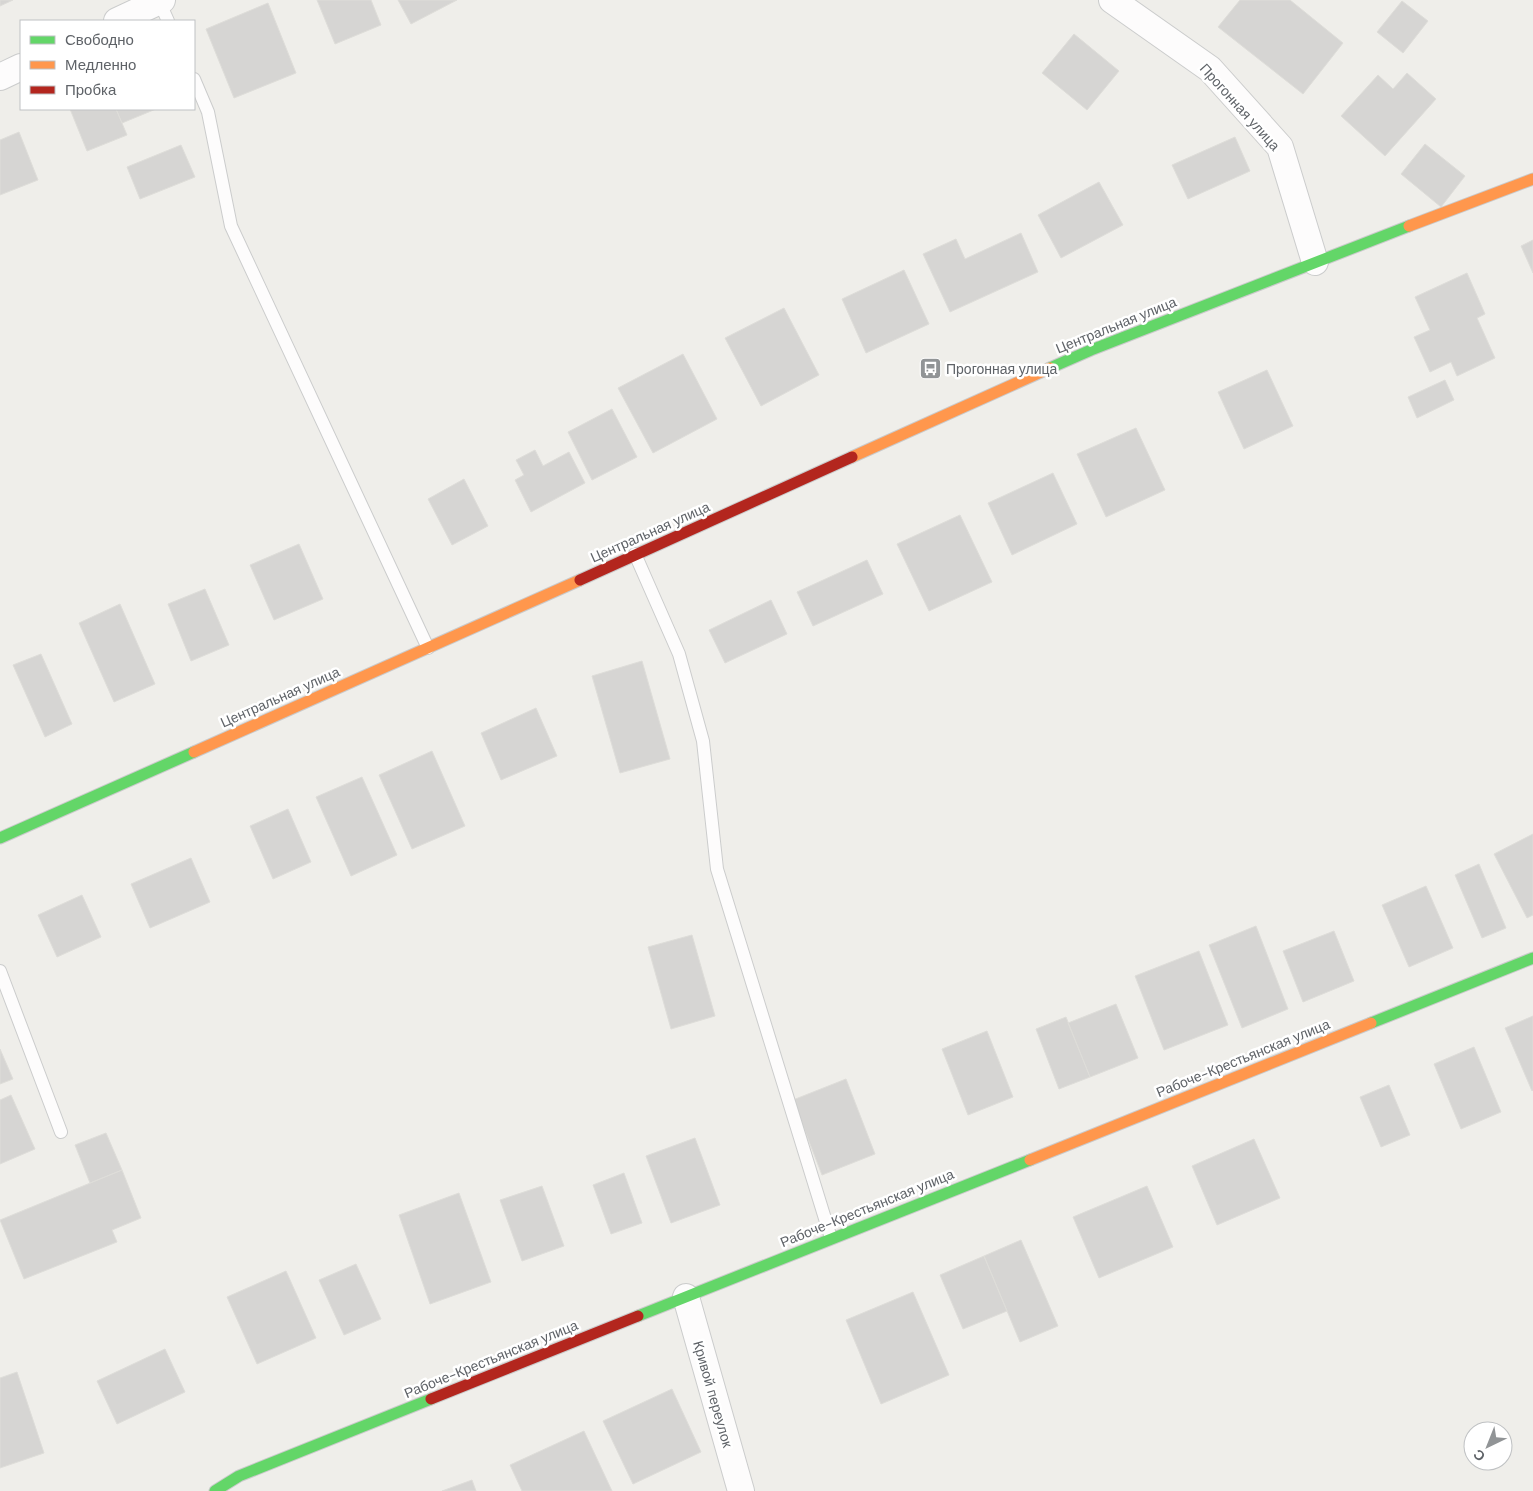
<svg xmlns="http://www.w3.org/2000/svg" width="1533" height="1491" viewBox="0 0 1533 1491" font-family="'DM Sans',sans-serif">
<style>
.building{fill:#d6d5d3;stroke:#deddd9}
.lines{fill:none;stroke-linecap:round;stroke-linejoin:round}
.lane-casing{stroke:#cbcccc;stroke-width:14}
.street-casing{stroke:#cbcccc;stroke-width:28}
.fast-casing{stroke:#cacacb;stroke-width:13}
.slow-casing{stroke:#cacacb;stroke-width:13}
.jam-casing{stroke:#cacacb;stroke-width:13}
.lane{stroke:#fdfcfc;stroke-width:12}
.street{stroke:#fdfcfc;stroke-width:26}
.fast{stroke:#63d668;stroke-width:11}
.slow{stroke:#ff974d;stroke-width:11}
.jam{stroke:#b3261e;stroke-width:11}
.labels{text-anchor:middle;stroke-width:5;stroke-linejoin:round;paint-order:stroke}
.street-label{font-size:14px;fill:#5f6368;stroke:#fff}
.poi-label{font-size:14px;fill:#5f6368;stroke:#fff;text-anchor:start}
</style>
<rect width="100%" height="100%" fill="#efeeea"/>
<!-- building -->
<path class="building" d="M0 0H13L0 6Z
M317 0H371L381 25 335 44Z
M398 0H457L411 24Z
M1240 0H1290L1343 43 1303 94 1218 27Z
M1402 1 1428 21 1403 53 1377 32Z
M268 3 296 73 234 98 206 29Z
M1074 34 1119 71 1087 110 1042 73Z
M1407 73 1436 99 1385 156 1341 116 1378 75 1393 89Z
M70 109H116L127 135 87 151Z
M116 109H156L122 123Z
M19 132 38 180 0 195V140Z
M1235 137 1250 171 1188 199 1172 165Z
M1425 144 1465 176 1441 207 1401 174Z
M181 145 195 177 140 199 127 167Z
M1099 182 1123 225 1061 258 1038 215Z
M1021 233 1038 272 950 312 923 254 956 239 965 259Z
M1533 240V273L1521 246Z
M904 270 929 324 866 353 842 299Z
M1467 273 1485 314 1477 318 1495 358 1457 376 1451 362 1430 372 1414 337 1430 330 1415 297Z
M784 308 819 375 761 406 725 338Z
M683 354 717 419 653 453 618 388Z
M1267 370 1293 426 1244 449 1218 392Z
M1445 380 1454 400 1417 418 1408 397Z
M612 409 637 457 592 480 568 432Z
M1136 428 1165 490 1106 517 1077 454Z
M535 450 543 466 569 452 585 483 531 512 515 480 524 475 516 460Z
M1053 473 1077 524 1012 555 988 503Z
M464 479 488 526 452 545 428 499Z
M960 515 992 582 929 611 897 544Z
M299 544 323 599 274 620 250 565Z
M867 560 883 594 813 626 797 592Z
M205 589 229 645 191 661 168 604Z
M771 600 787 634 725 663 709 630Z
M120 604 155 684 114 702 79 623Z
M41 654 72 724 45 737 13 665Z
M642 661 670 759 620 773 592 676Z
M536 708 557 756 501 780 481 733Z
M432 751 465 826 412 849 379 775Z
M362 777 397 855 351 876 316 797Z
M288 809 311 862 273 879 250 826Z
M1533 834V915L1527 918 1494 854Z
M191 858 210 902 150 928 131 884Z
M1479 864 1506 928 1482 938 1455 875Z
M1426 886 1453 948 1409 967 1382 905Z
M82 895 101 937 57 957 38 915Z
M1256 926 1288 1009 1242 1028 1209 945Z
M1334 931 1354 981 1303 1002 1283 951Z
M692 935 715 1016 671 1029 648 947Z
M1199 951 1228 1025 1164 1050 1135 976Z
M1116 1004 1138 1058 1090 1077 1068 1023Z
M1533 1016V1090L1532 1091 1505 1028Z
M1066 1017 1090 1077 1059 1089 1036 1029Z
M987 1031 1013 1097 968 1115 942 1049Z
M1474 1047 1501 1112 1461 1129 1434 1064Z
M0 1049 13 1079 0 1084Z
M846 1079 875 1154 822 1175 793 1100Z
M1389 1085 1410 1135 1381 1147 1360 1097Z
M11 1095 35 1149 0 1164V1100Z
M106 1133 122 1170 90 1183 75 1145Z
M695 1138 720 1205 671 1223 646 1156Z
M1254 1139 1280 1198 1217 1225 1192 1166Z
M122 1170 141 1218 112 1230 117 1242 24 1279 0 1220Z
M624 1173 642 1223 611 1234 593 1185Z
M542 1186 564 1246 522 1261 500 1200Z
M1147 1186 1173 1247 1099 1278 1073 1217Z
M459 1193 491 1282 430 1304 399 1215Z
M1021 1240 1058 1326 1020 1342 984 1256Z
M984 1256 1007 1311 963 1329 940 1275Z
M356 1264 381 1319 344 1335 319 1280Z
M286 1271 316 1338 257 1364 227 1297Z
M913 1292 949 1375 881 1404 846 1320Z
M165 1349 185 1392 117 1424 97 1381Z
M17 1372 44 1453 0 1468V1378Z
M672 1389 701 1452 633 1484 603 1421Z
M584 1431 612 1491H522L510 1465Z
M472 1480 476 1491H442Z"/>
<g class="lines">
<defs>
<path id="lane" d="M159 1 168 21
M194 79 208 112 231 226 428 648
M635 554 679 654 703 741 717 869 831 1238
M0 971 61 1132"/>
<path id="street" d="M1112 0 1210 69 1280 147 1315 262
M117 21 162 0
M0 77 21 67
M686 1297 741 1491"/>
<path id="fast" d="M1050 368 1091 350 1409 226
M0 838 194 752
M1371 1023 1533 958
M638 1316 1030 1160
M215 1491 239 1476 431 1399"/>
<path id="slow" d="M1409 226 1533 179
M852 457 1050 368
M194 752 580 580
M1030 1160 1371 1023"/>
<path id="jam" d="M580 580 852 457
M431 1399 638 1316"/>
</defs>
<!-- lane casing -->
<use href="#lane" class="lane-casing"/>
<!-- street casing -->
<use href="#street" class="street-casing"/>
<!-- fast casing -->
<use href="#fast" class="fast-casing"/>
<!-- slow casing -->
<use href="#slow" class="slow-casing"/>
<!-- jam casing -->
<use href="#jam" class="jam-casing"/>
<!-- lane -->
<use href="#lane" class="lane"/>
<!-- street -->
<use href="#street" class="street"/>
<!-- fast -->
<use href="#fast" class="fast"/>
<!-- slow -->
<use href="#slow" class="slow"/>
<!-- jam -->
<use href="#jam" class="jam"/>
</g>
<!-- icons -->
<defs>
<symbol id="bus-square" viewBox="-11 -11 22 22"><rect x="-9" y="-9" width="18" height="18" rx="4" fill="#919496" stroke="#fff"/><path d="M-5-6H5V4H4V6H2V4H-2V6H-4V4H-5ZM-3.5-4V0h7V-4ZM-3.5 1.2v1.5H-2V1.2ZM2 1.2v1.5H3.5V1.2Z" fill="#fff"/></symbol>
</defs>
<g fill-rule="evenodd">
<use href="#bus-square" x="918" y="356" width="25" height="25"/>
</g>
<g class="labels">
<!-- street labels -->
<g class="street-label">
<text transform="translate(1240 107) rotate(48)" y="5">Прогонная улица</text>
<text transform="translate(1116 325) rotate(-22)" y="5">Центральная улица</text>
<text transform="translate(650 532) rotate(-24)" y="5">Центральная улица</text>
<text transform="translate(280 697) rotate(-24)" y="5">Центральная улица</text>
<text transform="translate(1243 1058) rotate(-22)" y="5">Рабоче-Крестьянская улица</text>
<text transform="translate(867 1208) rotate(-22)" y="5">Рабоче-Крестьянская улица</text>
<text transform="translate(491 1359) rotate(-22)" y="5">Рабоче-Крестьянская улица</text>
<text transform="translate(713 1394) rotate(74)" y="5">Кривой переулок</text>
</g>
<!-- poi labels -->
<g class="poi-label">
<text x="946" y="374">Прогонная улица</text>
</g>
</g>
<!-- legend -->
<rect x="20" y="20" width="175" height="90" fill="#ffffff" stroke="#bfc1c3"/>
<rect x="30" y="36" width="25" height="8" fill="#63d668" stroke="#bfc1c3"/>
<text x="65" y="45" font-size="15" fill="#5f6368">Свободно</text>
<rect x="30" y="61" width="25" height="8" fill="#ff974d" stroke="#bfc1c3"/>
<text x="65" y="70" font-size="15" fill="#5f6368">Медленно</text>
<rect x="30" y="86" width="25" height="8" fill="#b3261e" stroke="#bfc1c3"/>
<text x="65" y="95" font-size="15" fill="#5f6368">Пробка</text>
<!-- north arrow -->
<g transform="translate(1488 1446) rotate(223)"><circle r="24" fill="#ffffff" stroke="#bfc1c3"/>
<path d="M0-4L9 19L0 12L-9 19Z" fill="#919496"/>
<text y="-8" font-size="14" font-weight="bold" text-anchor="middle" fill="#5f6368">С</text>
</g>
</svg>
